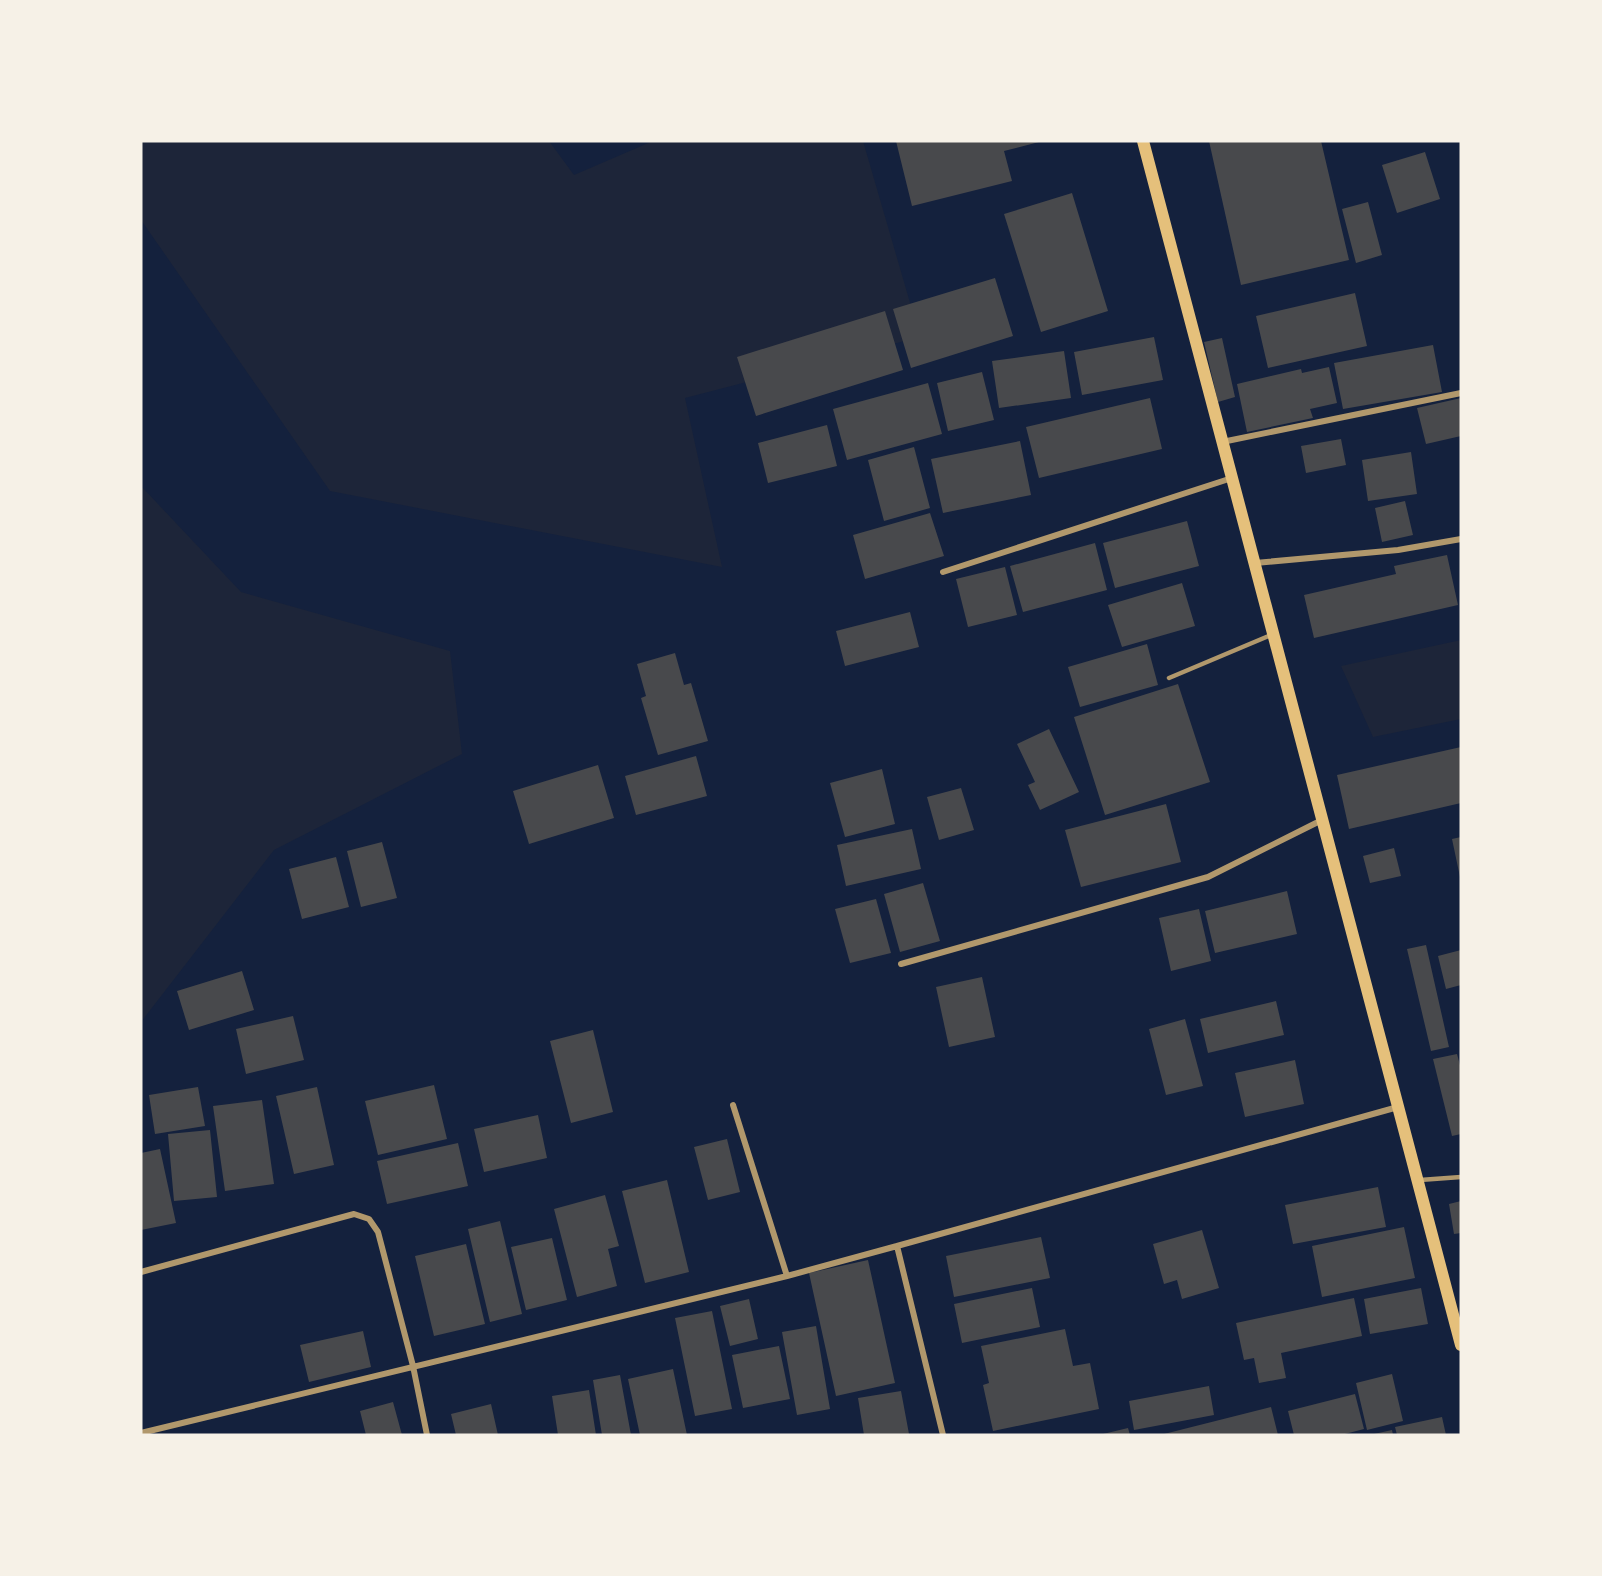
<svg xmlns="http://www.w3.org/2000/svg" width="1602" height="1576" viewBox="0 0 1602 1576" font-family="'Fira Sans Condensed',sans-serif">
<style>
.green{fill:#1d2539}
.building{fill:#48494c}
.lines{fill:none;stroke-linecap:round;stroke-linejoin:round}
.service{stroke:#b1986c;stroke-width:4.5}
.minor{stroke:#b1986c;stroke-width:6}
.secondary{stroke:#e5c07b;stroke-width:12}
</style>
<rect width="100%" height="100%" fill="#14213d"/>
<!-- green -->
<path class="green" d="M141 141H549L574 175 653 141H863L920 337 685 398 722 567 330 491 141 220Z
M141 486 241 592 450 651 462 754 274 850 141 1022Z
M1461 640V719L1373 737 1341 666Z"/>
<!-- building -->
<path class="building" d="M896 141H1039V142L1004 151 1012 181 912 206Z
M1209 141H1321L1349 260 1241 285Z
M1425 152 1440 199 1397 213 1382 165Z
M1072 193 1108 311 1041 332 1004 214Z
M1368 202 1382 255 1356 263 1342 209Z
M995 278 1013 336 911 368 893 309Z
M1355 293 1367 346 1268 368 1256 316Z
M885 311 903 370 756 416 737 357Z
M1154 337 1163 380 1082 395 1074 352Z
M1222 338 1235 397 1218 402 1204 342Z
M1433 345 1442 392 1343 409 1334 363Z
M1064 351 1071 398 999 408 992 361Z
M1329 367 1337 403 1310 409 1313 418 1247 432 1237 384 1301 369 1302 373Z
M982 372 994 420 948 431 937 383Z
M928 383 942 434 847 460 833 409Z
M1150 398 1162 449 1039 478 1026 427Z
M1461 398V436L1426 444 1417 408Z
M827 425 837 466 768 483 758 443Z
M1341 439 1346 465 1306 473 1301 446Z
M1020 441 1031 495 943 513 931 459Z
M914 447 930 508 884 521 868 460Z
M1411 452 1417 494 1368 501 1362 460Z
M1405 501 1413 535 1382 542 1375 508Z
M930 513 944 556 865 579 853 535Z
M1187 521 1199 566 1115 588 1103 543Z
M1095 543 1107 590 1023 612 1010 566Z
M1447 555 1458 605 1314 638 1304 595 1396 574 1394 566Z
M1005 567 1017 615 968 627 956 579Z
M1182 583 1195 626 1122 647 1108 605Z
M910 612 919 647 845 666 836 631Z
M1147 644 1158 685 1080 707 1068 667Z
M675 653 684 685 691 683 708 741 658 755 641 698 646 696 637 664Z
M1178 684 1210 782 1105 815 1074 717Z
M1049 729 1079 792 1040 810 1028 785 1035 782 1017 744Z
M1461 747V803L1349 829 1337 775Z
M696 756 707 796 636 815 625 776Z
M598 765 614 818 529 844 513 791Z
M882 769 895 824 845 837 830 783Z
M961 788 974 830 939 840 927 797Z
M1166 804 1181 862 1081 887 1065 830Z
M912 829 921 869 846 886 837 845Z
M1461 837V877H1460L1452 839Z
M382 842 397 898 361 907 347 851Z
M1394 848 1401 876 1370 883 1363 856Z
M336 857 349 907 302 919 289 869Z
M923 883 940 941 900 952 884 894Z
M1287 891 1297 934 1215 953 1205 911Z
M876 899 891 953 850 963 835 909Z
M1199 909 1211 961 1171 971 1159 918Z
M1426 945 1449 1047 1431 1051 1407 949Z
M1461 950V985L1446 989 1438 956Z
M242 971 254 1010 189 1030 177 991Z
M982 977 995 1037 949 1047 936 987Z
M1276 1001 1284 1035 1208 1053 1200 1019Z
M293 1016 304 1060 246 1074 236 1029Z
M1185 1019 1203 1086 1166 1095 1149 1029Z
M593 1030 613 1112 571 1123 550 1041Z
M1457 1054 1461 1069V1134L1452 1136 1433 1059Z
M1295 1060 1304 1104 1245 1117 1235 1073Z
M434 1085 447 1139 378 1155 365 1101Z
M198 1087 205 1126 155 1134 149 1095Z
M317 1087 334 1165 294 1174 276 1096Z
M262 1100 274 1184 225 1191 213 1106Z
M538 1115 547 1158 484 1172 474 1129Z
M210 1130 217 1197 174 1201 168 1134Z
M727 1139 740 1192 708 1200 694 1147Z
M458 1143 468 1186 387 1204 377 1161Z
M160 1149 176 1223 141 1230V1153Z
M667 1180 689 1272 645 1283 622 1191Z
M1378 1187 1386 1227 1293 1244 1285 1205Z
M605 1195 619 1246 608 1249 617 1286 577 1297 554 1209Z
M1461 1201V1233L1454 1234 1449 1204Z
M500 1221 522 1314 490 1322 468 1229Z
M1404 1227 1415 1278 1322 1297 1312 1246Z
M1202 1230 1219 1288 1182 1299 1177 1280 1164 1284 1153 1244Z
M1041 1237 1050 1278 954 1297 946 1256Z
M552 1238 567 1300 526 1310 511 1247Z
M466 1244 485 1324 434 1336 415 1256Z
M868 1260 895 1383 836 1396 809 1273Z
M1032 1288 1040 1327 962 1343 954 1304Z
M1421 1288 1428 1324 1370 1334 1364 1299Z
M1354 1298 1362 1336 1281 1353 1286 1378 1259 1383 1254 1358 1244 1360 1236 1323Z
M749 1299 758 1339 730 1346 720 1306Z
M712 1311 732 1409 695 1416 675 1318Z
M816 1326 830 1409 797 1415 782 1332Z
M1065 1329 1073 1366 1090 1363 1099 1409 993 1431 983 1385 989 1383 981 1346Z
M363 1331 371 1367 309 1382 300 1345Z
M779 1346 790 1399 743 1408 732 1355Z
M673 1369 687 1435H640L628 1379Z
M1392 1374 1403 1421 1367 1430 1356 1383Z
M620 1375 631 1435H602L593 1380Z
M1209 1386 1214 1415 1134 1430 1129 1401Z
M589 1390 596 1435H558L552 1396Z
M901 1391 909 1434 864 1435 858 1398Z
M1355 1394 1364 1429 1341 1435H1294L1288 1411Z
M393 1402 402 1435H366L360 1411Z
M491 1404 498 1435H456L451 1414Z
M1271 1407 1278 1435H1164V1434Z
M1442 1417 1446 1435H1397L1395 1427Z
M1128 1428 1130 1435H1104L1103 1434Z
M1392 1430 1393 1435H1374V1434Z"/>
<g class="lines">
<!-- service -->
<path class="service" d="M1169 678 1271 635
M1420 1180 1461 1177"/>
<!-- minor -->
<path class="minor" d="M1222 442 1461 393
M1255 563 1398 550 1461 539
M943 572 1232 478
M901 964 1208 877 1322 820
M733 1105 787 1276
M141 1272 354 1214 369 1219 378 1232 413 1366 427 1435
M141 1433 787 1276 897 1246
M943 1435 897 1246 1398 1107"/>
<!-- secondary -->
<path class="secondary" d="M1143 141 1461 1345"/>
</g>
<!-- border -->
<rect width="1602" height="1576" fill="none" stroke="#f6f1e7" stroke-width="285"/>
</svg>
